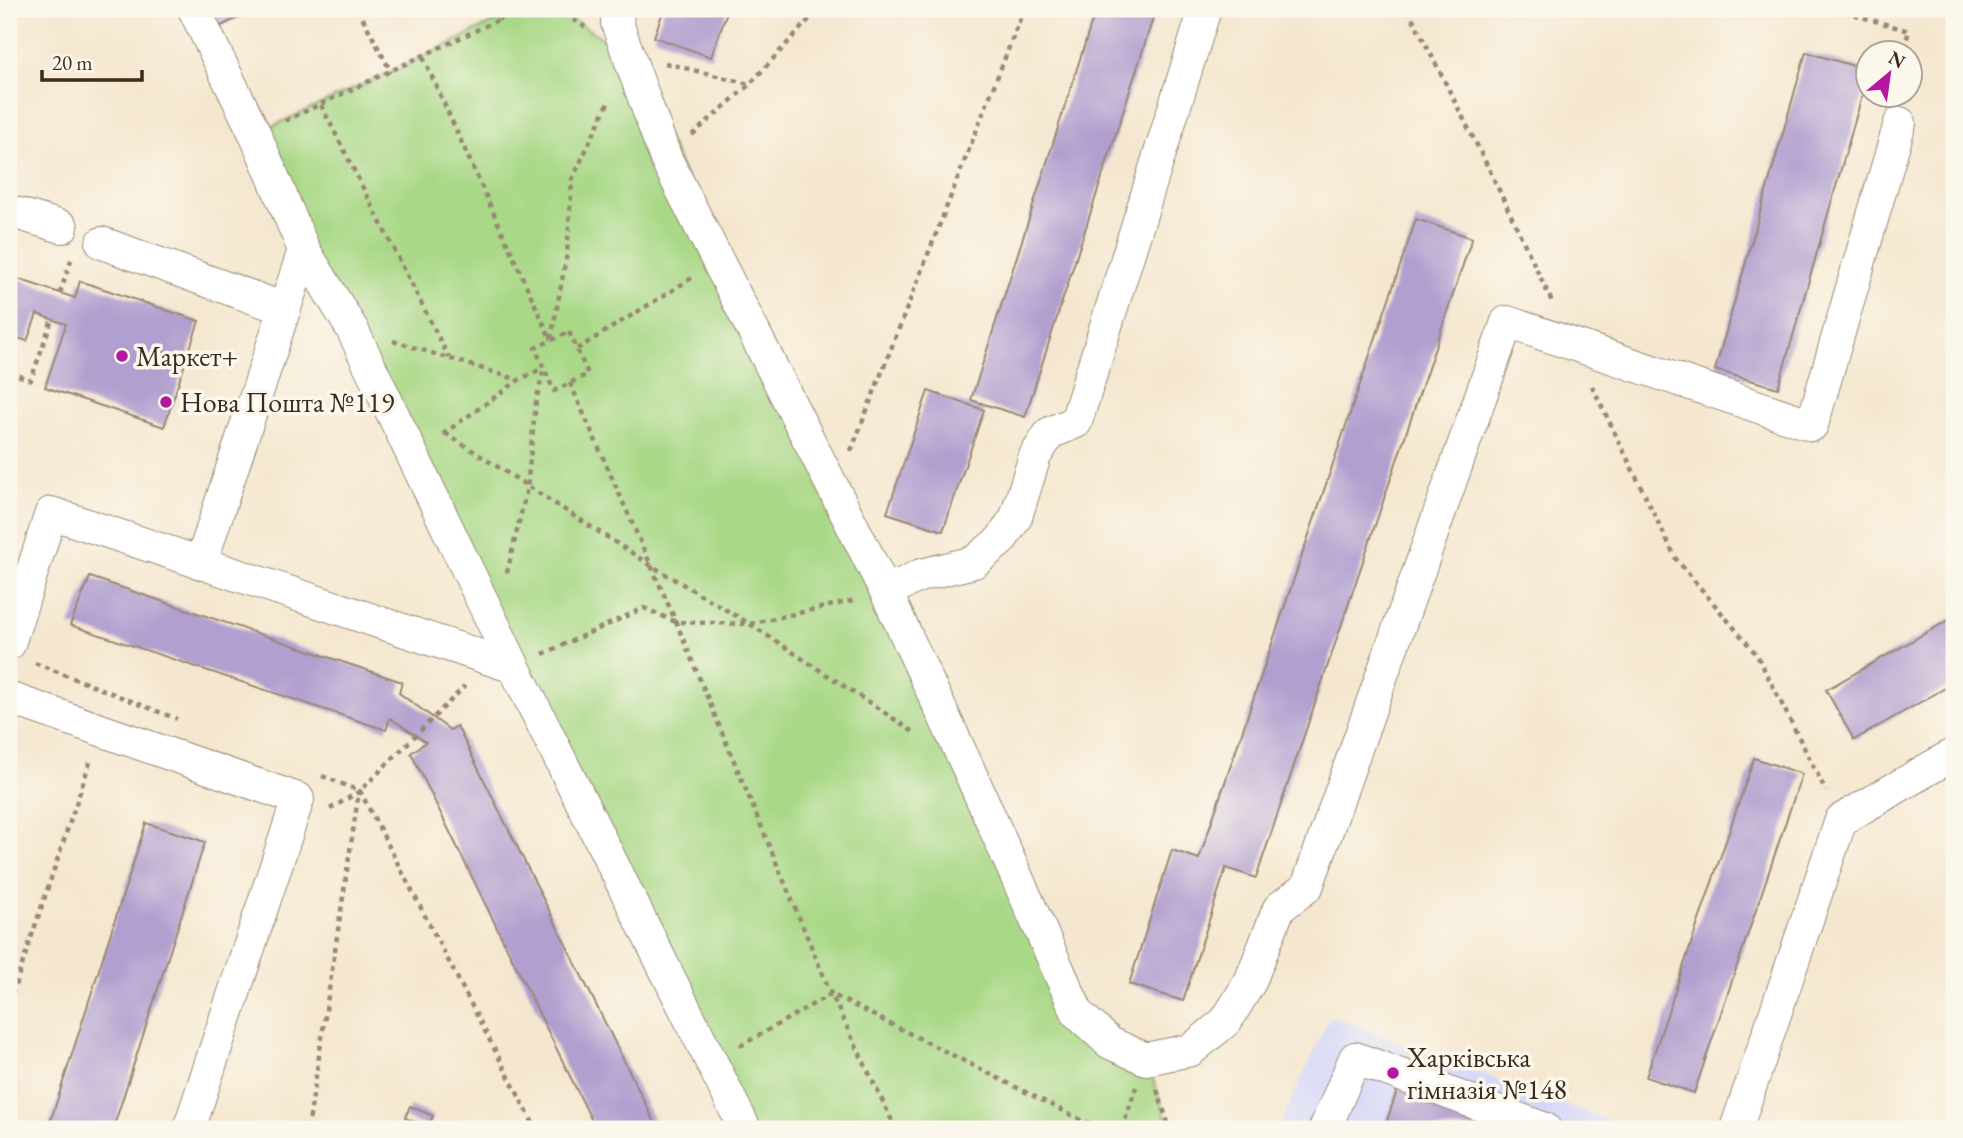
<svg xmlns="http://www.w3.org/2000/svg" width="1963" height="1138" viewBox="0 0 1963 1138" font-family="'EB Garamond',serif">
<style>
.built{fill:#d5d8f9}
.green{fill:#a9d886;stroke:#728152;stroke-width:2}
.building{fill:#b19fcf}
.lines{fill:none;stroke-linecap:round;stroke-linejoin:round}
.minor-casing{stroke:#988876;stroke-width:34}
.path{stroke:#988876;stroke-width:4.5;stroke-dasharray:5 5;stroke-linecap:butt}
.minor{stroke:#fff;stroke-width:32}
.poi-dot{fill:#b5179e;stroke:#fbf7ec;stroke-width:2.5}
.labels{text-anchor:middle;stroke-width:7;stroke-linejoin:round;paint-order:stroke}
.poi-label{font-size:28px;fill:#3b2a1e;stroke:#fbf7ec;text-anchor:start}
</style>
<rect width="100%" height="100%" fill="#fbf7ec"/>
<filter id="ink" filterUnits="userSpaceOnUse"><feTurbulence type="fractalNoise" baseFrequency=".0143" numOctaves="2"/><feDisplacementMap in="SourceGraphic" scale="14" xChannelSelector="R" yChannelSelector="G"/><feConvolveMatrix kernelMatrix="1 2 1 2 8 2 1 2 1" color-interpolation-filters="sRGB"/></filter>
<filter id="wash" filterUnits="userSpaceOnUse"><feTurbulence type="fractalNoise" baseFrequency=".00686" numOctaves="4" result="noise"/><feDisplacementMap in="SourceGraphic" scale="28" xChannelSelector="R" yChannelSelector="G"/><feGaussianBlur stdDeviation="1.57" result="paint"/><feColorMatrix in="noise" values="0 0 0 0 0 0 0 0 0 0 0 0 0 0 0 0 0 1.4 0 .05"/><feComposite in="paint" operator="in"/></filter>
<g filter="url(#wash)">
<rect width="100%" height="100%" fill="#f5e7cf"/>
<!-- built -->
<path class="built" d="M1330 1016 1631 1129H1278Z"/>
<!-- green -->
<path class="green" d="M513 9H556L628 54 1078 1014 1146 1059 1170 1129H745L255 134 423 57 500 19Z"/>
<g id="blocks">
<!-- building -->
<path class="building" d="M211 9H256L217 28Z
M664 9H728L711 57 654 37Z
M1096 9H1156L1025 417 971 400Z
M1806 52 1868 70V75L1778 388 1715 370Z
M1416 219 1472 238 1256 878 1226 868 1183 1001 1129 984 1172 850 1199 859Z
M9 276 75 298 80 281 199 321 164 427 45 387 66 324 37 314 27 341 9 335Z
M928 391 984 410 943 531 887 513Z
M90 577 402 682 399 693 450 730 457 726 658 1129H596L411 753 426 742 390 718 386 730 70 625Z
M1954 617V683L1854 740 1826 690Z
M1754 758 1802 774 1694 1093 1646 1077Z
M146 823 205 842 186 901 113 1129H48Z
M1399 1085 1529 1129H1384Z
M410 1106 433 1116 428 1127 405 1118Z"/>
</g>
</g>
<g filter="url(#ink)">
<use href="#blocks" fill-opacity="0" stroke="#988876" stroke-width="2"/>
<g class="lines">
<defs>
<path id="minor" d="M194 9 255 134 304 250 352 329 514 667 745 1129
M618 9 617 23 666 159 886 592 968 768 1078 1014 1110 1043 1146 1059 1191 1050 1226 1021 1250 982 1279 908 1307 887 1507 322 1812 425 1900 123
M9 211 62 227
M102 243 285 309
M201 563 304 250
M886 592 921 575 974 562 1001 540 1016 517 1035 456 1050 433 1076 422 1205 9
M9 644 51 513 514 667
M9 698 298 799 189 1129
M1325 1129 1355 1058 1545 1129
M1736 1129 1841 820 1954 754"/>
</defs>
<!-- minor casing -->
<use href="#minor" class="minor-casing"/>
<!-- path -->
<path class="path" d="M358 9 391 72
M497 9 500 19 513 9
M556 9 585 27
M1408 9 1490 171 1552 302
M1835 9 1909 31 1903 52
M423 57 551 340
M665 63 749 84
M321 105 449 358
M285 121 500 19
M692 135 750 84 814 14 815 9
M60 293 72 257
M569 332 588 374 554 391 535 348Z
M551 339 567 254 572 180 610 99
M393 341 519 380
M577 349 692 278
M9 372 31 380 52 319
M570 383 676 622 831 994 896 1129
M1592 386 1676 559 1757 655 1826 791
M445 433 652 566 750 624 915 733
M443 434 519 380 543 368
M851 451 1024 9
M507 573 527 488 536 401 544 368
M543 654 644 608 676 622 750 624 855 600
M35 663 177 719
M322 776 360 791 536 1129
M330 809 360 791 465 686
M9 1004 91 759
M740 1046 831 994 1099 1129
M1157 1090 1170 1129
M308 1129 359 791
M1122 1129 1136 1087"/>
<!-- minor -->
<use href="#minor" class="minor"/>
</g>
</g>
<!-- markers -->
<g class="poi-dot">
<circle cx="122" cy="356" r="7"/>
<circle cx="166" cy="402" r="7"/>
<circle cx="1393" cy="1073" r="7"/>
</g>
<g class="labels">
<!-- poi labels -->
<g class="poi-label">
<text x="136" y="366">Маркет+</text>
<text x="180" y="412">Нова Пошта №119</text>
<text x="1407" y="1067">Харківська<tspan x="1407" dy="32">гімназія №148</tspan></text>
</g>
</g>
<!-- margin -->
<rect width="1963" height="1138" fill="none" stroke="#fbf7ec" stroke-width="35"/>
<!-- north arrow -->
<g transform="translate(1889 74) rotate(29)"><circle r="33" fill="#fbf7ec" stroke="#aea59a" stroke-width="2"/>
<path d="M0-5L12 26L0 18L-12 26Z" fill="#b5179e"/>
<text y="-10" font-size="19" font-weight="bold" text-anchor="middle" fill="#3b2a1e">N</text>
</g>
<!-- scale -->
<path d="M42 70v10h100v-10" fill="none" stroke="#3b2a1e" stroke-width="3.5"/>
<text x="52" y="70" font-size="21" fill="#3b2a1e" stroke="#fbf7ec" stroke-width="5" paint-order="stroke">20 m</text>
</svg>
